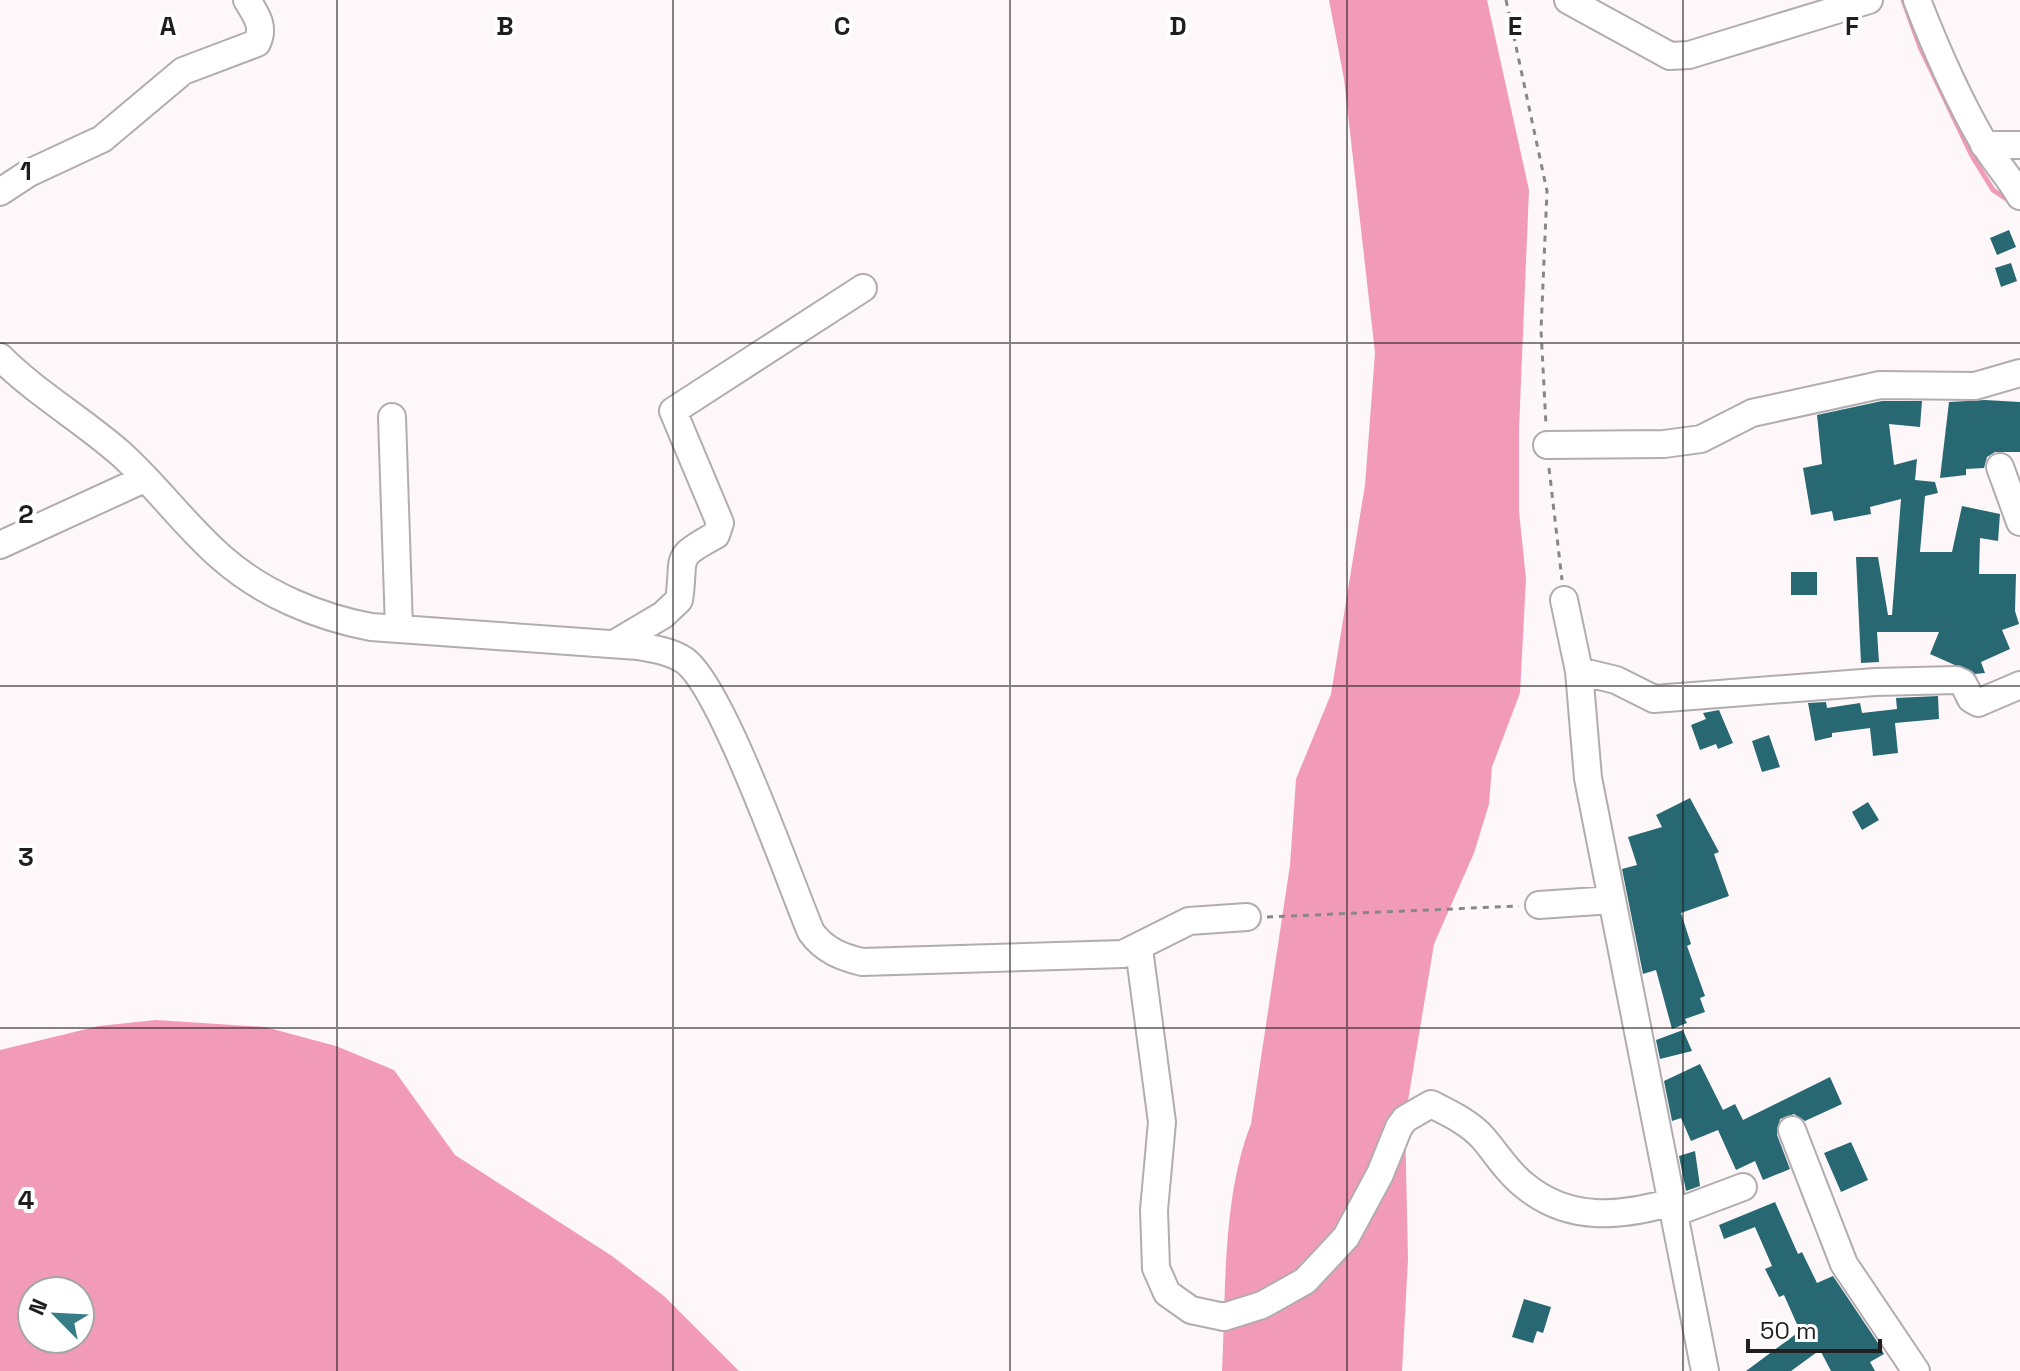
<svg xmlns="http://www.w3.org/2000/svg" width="2020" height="1371" viewBox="0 0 2020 1371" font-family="'Space Grotesk',sans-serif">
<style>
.water{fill:#f29bb9;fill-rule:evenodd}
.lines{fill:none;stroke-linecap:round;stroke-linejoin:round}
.stream{stroke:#f29bb9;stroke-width:5}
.building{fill:#286872}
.minor-casing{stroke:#b2acae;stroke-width:30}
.path{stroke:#8a8687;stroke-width:3;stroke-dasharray:6 6;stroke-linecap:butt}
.minor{stroke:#fff;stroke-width:26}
.grid{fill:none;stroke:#201e1e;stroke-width:2;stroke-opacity:0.55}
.grid-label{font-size:26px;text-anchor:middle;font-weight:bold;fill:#201e1e;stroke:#fff;stroke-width:8;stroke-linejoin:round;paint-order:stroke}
</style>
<rect width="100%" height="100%" fill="#fdf7f9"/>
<!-- water -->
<path class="water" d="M1329 0H1487L1529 190 1519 429V511L1526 579 1520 693 1492 767 1489 804 1474 853 1434 944 1405 1119 1408 1259 1402 1371H1222C1226 1293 1222 1197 1251 1124L1290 865 1296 779 1331 694 1365 485 1375 353 1344 79Z
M156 1020 265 1027 336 1046 394 1070 455 1155 612 1256 664 1296 739 1371H0V1050L99 1026ZM80 1291V1339H32V1291Z"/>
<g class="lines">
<!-- stream -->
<path class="stream" d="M1903 0 1920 47 1972 156 1993 190 2011 202"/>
</g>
<!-- building -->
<path class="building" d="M2009 230 2016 247 1997 255 1990 238Z
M2011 263 2017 281 2001 287 1995 268Z
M1985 400 2020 402V452H1995L1987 457 1984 468 1966 469V475L1940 478 1949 402Z
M1882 401H1922L1920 427 1889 424 1894 465 1917 459 1915 480 1935 482 1938 493 1925 496 1920 552H1952L1962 506 2000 514 1998 541 1980 538 1979 574H2016L2015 611 2019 624 2002 630 2010 649 1981 662 1985 673 1975 674 1930 654 1939 632H1877L1879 662 1861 663 1856 557H1878L1888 615H1892L1901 499 1870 507 1871 514 1834 521 1832 511 1811 515 1803 468 1822 464 1817 415Z
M1791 572H1817V595H1791Z
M1938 696 1939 719 1895 723 1898 753 1873 756 1870 728 1832 733V737L1815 741 1808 703 1826 702 1827 708 1860 703 1862 713 1897 709 1896 698Z
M1719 710 1733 743 1718 749 1716 744 1700 750 1691 725 1706 719 1703 713Z
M1769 735 1780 767 1762 772 1752 741Z
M1690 798 1719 852 1714 854 1729 896 1681 913 1691 944 1687 946 1705 996 1700 998 1705 1012 1685 1019 1687 1023 1672 1029 1656 970 1643 974 1622 869 1637 865 1628 837 1662 827 1656 815Z
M1868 802 1879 820 1862 830 1852 812Z
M1683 1030 1692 1051 1660 1059 1656 1040Z
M1700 1064 1723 1110 1735 1104 1743 1120 1830 1077 1842 1104 1805 1121 1794 1114 1780 1119 1777 1135 1790 1169 1763 1180 1755 1161 1736 1170 1718 1130 1691 1141 1681 1118 1672 1121 1664 1081Z
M1851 1142 1868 1180 1841 1192 1824 1153Z
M1695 1151 1700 1186 1686 1191 1679 1156Z
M1775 1202 1798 1254 1802 1252 1817 1283 1833 1276 1878 1343 1884 1354 1870 1362 1875 1371H1831L1820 1350 1791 1371H1746L1800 1331 1784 1295 1779 1297 1765 1269 1772 1266 1755 1227 1724 1239 1719 1225Z
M1524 1299 1551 1307 1543 1333 1537 1331 1533 1343 1512 1337Z"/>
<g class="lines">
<defs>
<path id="minor" d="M1568 0 1670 56 1689 55 1869 0
M1917 0C1936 49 1956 95 1982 140 1993 160 2009 176 2020 196
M1984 145H2020
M0 192 29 173 102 139 183 71 257 43C265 26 256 15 247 0
M0 357C36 393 81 419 120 453 156 485 185 526 222 558 263 594 318 617 371 627L638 646C654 649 670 651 684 660 722 686 789 880 811 932 824 950 841 957 862 962L1123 954 1189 921 1247 917
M392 417 399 628
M1547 445 1664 444 1701 439 1752 413 1880 385 1975 386 2020 373
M2000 467 2020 522
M0 545 144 479
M1564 600 1579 671 1588 778 1705 1371
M614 644 663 615 679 600C686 556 671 559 716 535L720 523 673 411 863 288
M1579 671 1616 680 1654 699 1875 682 1956 680 1963 683 1971 699 1978 703 2020 685
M1539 905 1612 900
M1139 949 1162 1122 1154 1210 1156 1268 1167 1293 1191 1310 1224 1317 1262 1305 1305 1281 1346 1237 1380 1174 1399 1127 1405 1119 1431 1104C1449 1113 1470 1123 1483 1138 1497 1154 1507 1172 1524 1185 1568 1222 1620 1217 1672 1202
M1792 1130 1844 1264 1916 1371
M1674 1213 1743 1187"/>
</defs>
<!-- minor casing -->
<use href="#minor" class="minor-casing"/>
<!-- path -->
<path class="path" d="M1506 0 1547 191 1541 330 1546 425
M1549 468 1562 580
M1267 917 1519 906"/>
<!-- minor -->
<use href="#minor" class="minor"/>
</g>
<!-- grid -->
<path class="grid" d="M337 0V1371M673 0V1371M1010 0V1371M1347 0V1371M1683 0V1371M0 343H2020M0 686H2020M0 1028H2020"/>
<g class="grid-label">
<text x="168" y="35">A</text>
<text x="505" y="35">B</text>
<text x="842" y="35">C</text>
<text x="1178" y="35">D</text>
<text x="1515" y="35">E</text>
<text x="1852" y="35">F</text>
<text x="26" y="180">1</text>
<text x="26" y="523">2</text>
<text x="26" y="866">3</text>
<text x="26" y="1209">4</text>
</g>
<!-- north arrow -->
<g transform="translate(56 1315) rotate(294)"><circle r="38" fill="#ffffff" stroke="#a6a5a5" stroke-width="2"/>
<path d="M0-6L14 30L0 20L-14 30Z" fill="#367d88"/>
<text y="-12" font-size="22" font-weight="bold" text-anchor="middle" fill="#201e1e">N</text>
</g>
<!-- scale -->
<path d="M1748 1339v12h132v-12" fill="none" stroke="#201e1e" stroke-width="4"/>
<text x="1760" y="1339" font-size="24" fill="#201e1e" stroke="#ffffff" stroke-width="6" paint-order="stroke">50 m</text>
</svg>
